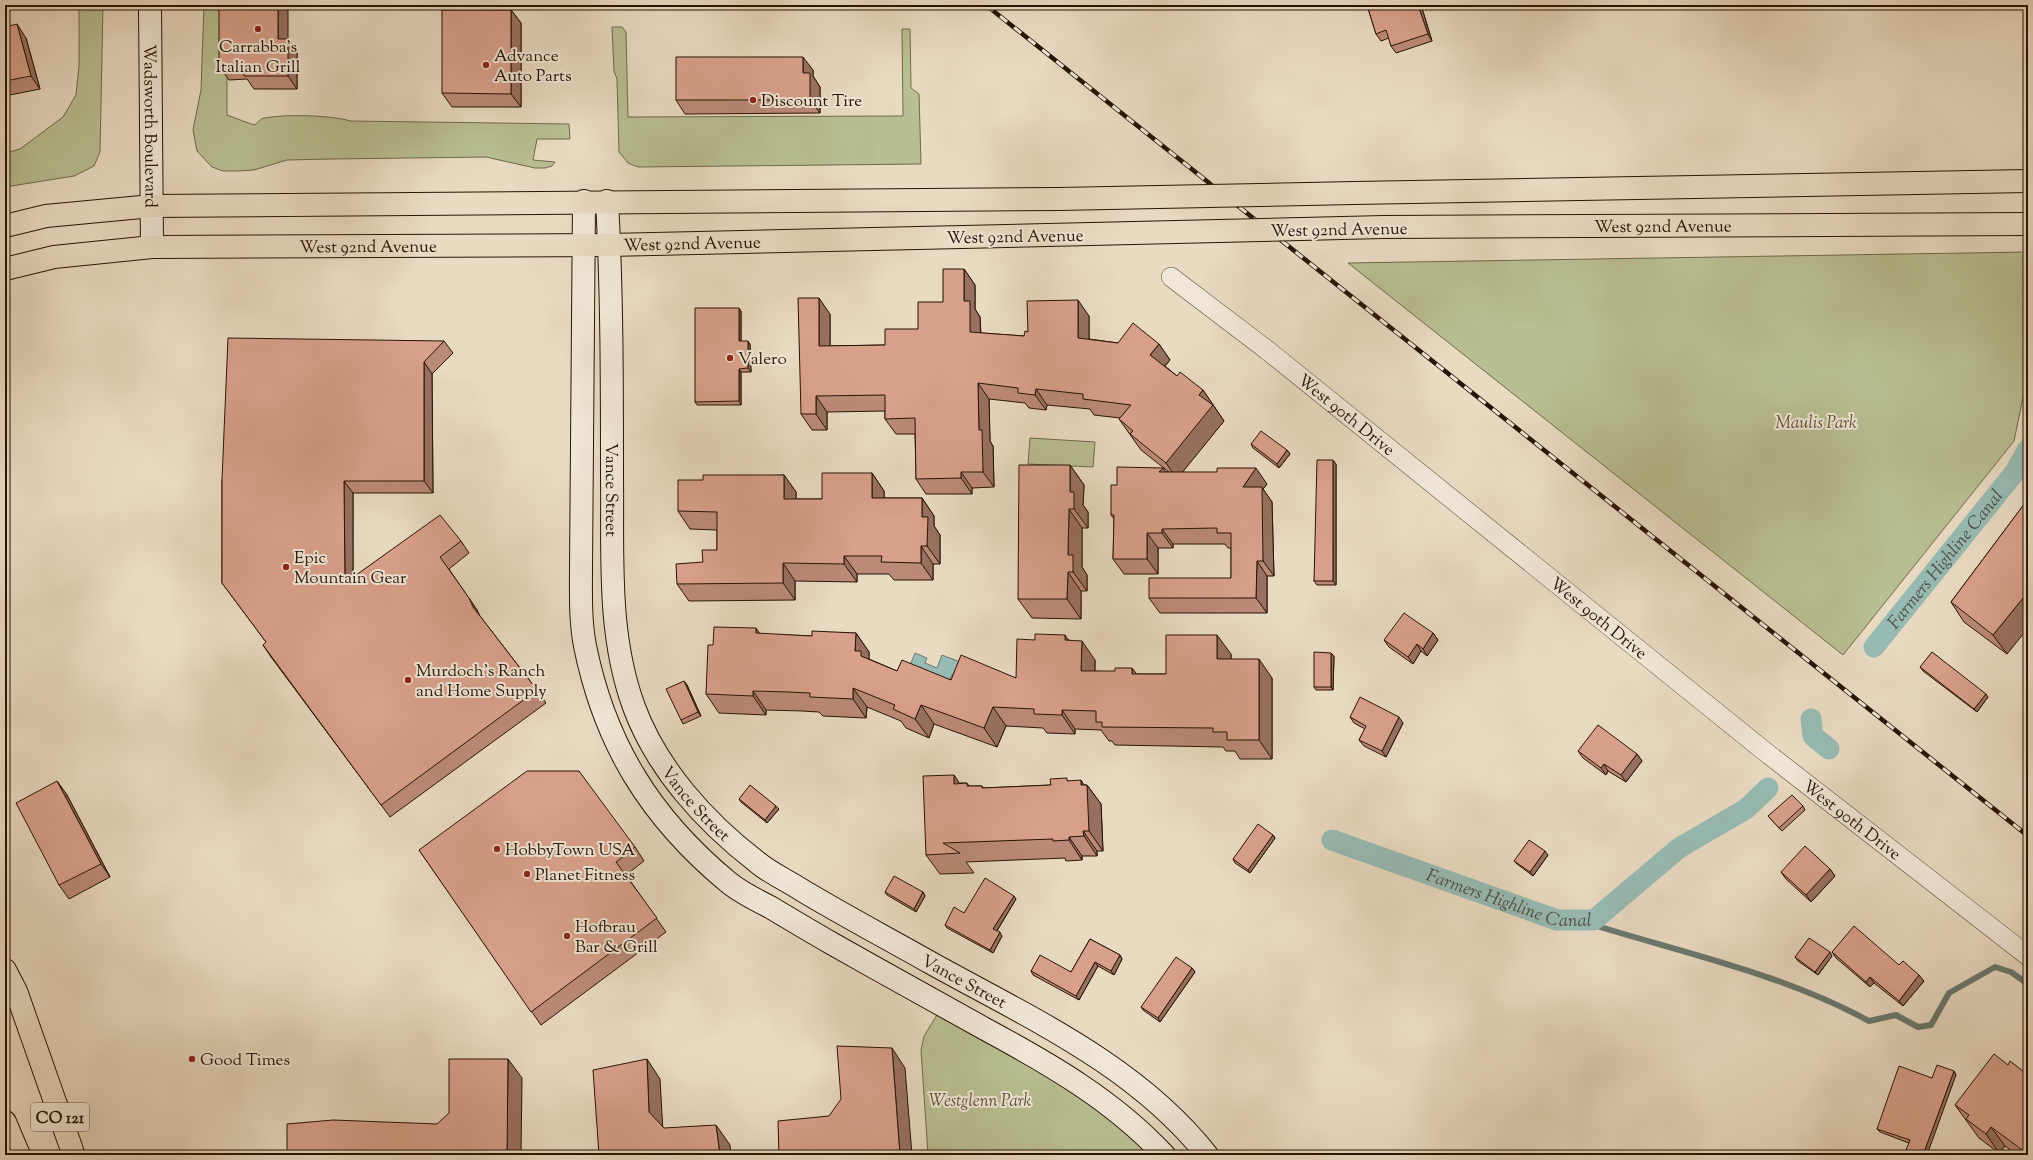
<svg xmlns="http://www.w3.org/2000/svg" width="2033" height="1160" viewBox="0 0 2033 1160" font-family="'Sorts Mill Goudy',serif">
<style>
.green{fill:#b8bf92;stroke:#70694c}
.water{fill:#97bbb4;stroke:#6a786e}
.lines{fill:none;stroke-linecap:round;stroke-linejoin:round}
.stream{stroke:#6a786e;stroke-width:6}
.canal{stroke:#97bbb4;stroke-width:21}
.street-casing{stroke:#584534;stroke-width:20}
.secondary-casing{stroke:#271305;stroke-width:24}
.primary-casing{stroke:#271305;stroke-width:24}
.street{stroke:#f1e7d7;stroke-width:19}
.secondary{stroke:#f1e7d7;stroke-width:22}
.primary{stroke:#e9dac2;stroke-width:22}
.rail-casing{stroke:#271305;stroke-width:4.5}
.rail{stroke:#f1e7d7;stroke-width:3;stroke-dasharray:9;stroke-linecap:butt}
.primary-bridge-casing{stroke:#271305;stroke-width:24;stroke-linecap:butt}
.primary-bridge{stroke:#e9dac2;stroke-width:22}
.wall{fill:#bb8a78;stroke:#271305}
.shaded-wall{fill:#987061;stroke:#271305}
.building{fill:#d9a08b;stroke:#271305}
.poi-dot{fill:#8f2418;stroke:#f1e7d7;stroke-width:1.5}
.labels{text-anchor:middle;stroke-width:4;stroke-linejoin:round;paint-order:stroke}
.shield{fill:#f1e7d7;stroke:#645344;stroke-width:1}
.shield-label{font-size:16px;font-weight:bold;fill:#271305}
.poi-label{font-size:17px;fill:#271305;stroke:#f1e7d7;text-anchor:start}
.street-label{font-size:17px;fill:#271305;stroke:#f1e7d7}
.park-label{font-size:17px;font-style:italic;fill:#5a4f36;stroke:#f1e7d7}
.water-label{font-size:18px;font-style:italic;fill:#4e4e42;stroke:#f1e7d7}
</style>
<rect width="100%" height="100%" fill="#e9dac2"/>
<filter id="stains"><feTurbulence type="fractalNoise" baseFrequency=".005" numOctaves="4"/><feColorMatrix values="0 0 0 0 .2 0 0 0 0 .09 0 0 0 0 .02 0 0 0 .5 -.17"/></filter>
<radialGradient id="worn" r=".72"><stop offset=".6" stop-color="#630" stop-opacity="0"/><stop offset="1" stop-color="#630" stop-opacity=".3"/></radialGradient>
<!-- green -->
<path class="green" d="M79 5H103L100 152 94 166 74 176 5 187V153L20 149 63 117 76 95 79 66Z
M204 5H227V115L254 125C258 123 261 118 264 118 286 114 330 115 351 121L569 124 570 139H537L533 160 555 162 552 166 545 168H535L486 157 331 159 287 160 254 170 239 171H223L212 167 197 151 193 130 201 90Z
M612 27H622L626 32 628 117 903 116 902 29H910L911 88 919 94 921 164 638 167 628 163 619 152 617 79 614 71Z
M2028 252V373L2014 441 1843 655 1348 263Z
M1030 438 1095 442 1093 467 1028 464Z
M937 1015 1065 1084 1111 1118 1152 1155H928L921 1050 924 1036Z"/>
<!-- water -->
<path class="water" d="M915 653 927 658 925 663 937 668 942 655 963 663 958 675 953 673 947 687 909 668Z"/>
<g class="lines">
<!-- stream -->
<path class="stream" d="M1597 926C1688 954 1785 975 1869 1021L1896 1015 1918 1027 1931 1025 1949 993 1995 967 2011 972 2028 984"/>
<!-- canal -->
<g class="canal">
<path id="s1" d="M1874 647 2015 472 2028 449"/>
<path d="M1811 719 1813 736 1829 749"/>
<path id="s2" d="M1332 840 1557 920H1594L1679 848 1746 809 1768 788"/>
</g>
<defs>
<g id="street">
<path id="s3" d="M1171 277 1267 350 1768 754 2028 956"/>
</g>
<g id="secondary">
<path id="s4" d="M150 5 152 247"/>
<path d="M584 201 581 567C581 593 580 620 585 646 605 745 651 818 728 882 740 892 756 900 770 907 790 919 810 931 831 943 882 972 933 1000 985 1029 1050 1064 1114 1101 1164 1155"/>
<path id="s5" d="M607 201C612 293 612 385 612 477 613 554 607 634 634 707 657 769 705 822 757 862 770 873 786 880 800 889 843 915 887 938 931 963 1028 1017 1136 1065 1207 1155"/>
</g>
<g id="primary">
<path d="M1354 193 2028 181"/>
<path d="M5 226 46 216 152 206 1058 199"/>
<path id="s6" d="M1384 227 2028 224"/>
<path id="s7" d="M5 269 54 257 152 247 609 245 1048 235"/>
<path d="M5 970 16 991 72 1150V1155"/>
<path d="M5 1122 19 1155"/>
</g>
</defs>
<!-- street casing -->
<use href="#street" class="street-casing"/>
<!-- secondary casing -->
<use href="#secondary" class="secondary-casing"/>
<!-- primary casing -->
<use href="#primary" class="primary-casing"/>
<!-- street -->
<use href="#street" class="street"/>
<!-- secondary -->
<use href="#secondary" class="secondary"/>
<!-- primary -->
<use href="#primary" class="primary"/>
<defs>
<path id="rail" d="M986 5 2028 836"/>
</defs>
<!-- rail casing -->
<use href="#rail" class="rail-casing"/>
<!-- rail -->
<use href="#rail" class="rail"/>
<defs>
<path id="primary-bridge" d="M1058 199 1354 193
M1048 235 1384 227"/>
</defs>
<!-- primary-bridge casing -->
<use href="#primary-bridge" class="primary-bridge-casing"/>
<!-- primary-bridge -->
<use href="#primary-bridge" class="primary-bridge"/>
</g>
<!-- wall -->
<path class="wall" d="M1367 5H1421L1432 41 1396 53 1391 46 1389 38 1381 41 1376 34Z
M511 10 521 23V107H452L442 93Z
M5 27 26 38 40 89 5 96Z
M288 39 297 52V89H254L247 79 229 80 219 66Z
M813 70V76L820 87V113L685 114 676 100Z
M964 269 975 285V309L980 317 981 333 1024 336 1028 332 1089 316V339L1118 343 1159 344 1170 360 1165 366 1177 376 1203 390 1224 421 1182 472 1267 484 1263 489 1272 502 1274 576H1267V613H1160L1149 598 1231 578V548H1228L1225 544H1173V548H1158V574H1124L1113 559 1114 519 1111 515 1117 485 1163 468 1165 472H1169L1141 450 1119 419 1120 418 1094 415 1090 409 1047 405 1046 410 1029 408 1025 403 989 399 990 441 993 446 994 487 972 488V494H926L916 479 915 434H896L885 419V411L827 412V430H812L801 414 830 314V346L885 345 918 329 943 302Z
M741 311V341L750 344 751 372H741V405H697L695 402Z
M444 341 453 353 432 374 433 493H353V577L461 541 469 553 449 569 477 610 480 616 537 690 546 703 390 817 271 657 263 645 266 642 222 583V479Z
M1251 444 1287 450 1290 454 1279 468 1253 448Z
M1336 464V585H1317L1314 581Z
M1070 465 1084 485 1083 505 1088 512V528H1082V567L1087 575V591H1081V619L1032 618 1018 599Z
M872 473 884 491V498H922L934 516V526L940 535V564H933V580H894L889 574H857V582L795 581V600L689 601 677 584 717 550V530L690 529 678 511 703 480 784 475 796 492V499H822Z
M2028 499 2007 654 1964 622 1951 602Z
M856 633 869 652V659L897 671 951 680 1016 678 1035 640H1069L1095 660V671L1137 674H1166L1231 654V659L1272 678V759H1240L1235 751H1226L1223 747 1115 745 1112 741H1109L1101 730 1075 729V734L1047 733 1043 728 1006 726 997 747 934 724 929 738 906 728 901 721 867 707 866 718 823 716 819 712 802 711 766 710V715L719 713 706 694 713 645 760 634 812 636Z
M1433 633 1438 640 1427 656 1421 651 1413 664 1389 647 1384 640Z
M1331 653 1334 656 1333 690H1316L1314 687Z
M1920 667 1988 697 1977 712 1923 671Z
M684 681 687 685 701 716 683 724 681 720Z
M1350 717 1403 723 1386 757 1364 746 1359 740 1365 729 1354 723Z
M1578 751 1637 754 1642 761 1626 782 1608 771 1606 775 1583 758Z
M954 775 959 783H967L969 786H982L984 788 1051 785 1069 781 1084 785H1087L1101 804 1103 851H1097V856H1082V860L1066 861 1065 858 966 862 974 873 940 874 926 855Z
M57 781 67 795 110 877 69 899 59 885Z
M739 799 776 806 779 809 767 823 741 802Z
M1803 806 1805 810 1782 831 1768 816Z
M1273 835 1275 838 1250 873 1235 863 1233 859Z
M635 847 644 861 626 875 666 932 541 1025 419 850Z
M1548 855 1533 876 1517 864 1514 861Z
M1830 869 1835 876 1811 902 1786 879 1781 872Z
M885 892H923L925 896 916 912 887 895Z
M1016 899 997 931 1002 936 993 953 947 928 945 925 964 913Z
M1090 939 1120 955 1122 959 1114 975 1098 966 1079 1000 1033 975 1031 971 1071 972Z
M1832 952 1899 965 1924 981 1903 1006 1874 983 1870 987 1836 958Z
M1832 956 1818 975 1798 961 1795 957Z
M1192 968 1195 972 1160 1022 1143 1010 1141 1007Z
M2008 1065 2028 1075V1155H2017L2005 1146 1999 1153 1979 1138 1955 1105Z
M1954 1071 1956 1075 1909 1143 1880 1132 1877 1129 1932 1078Z"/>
<!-- shaded-wall -->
<path class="shaded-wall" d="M278 5H288V39L297 52V89L288 76 278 39Z
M1418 5H1421L1432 41 1428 34Z
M511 10 521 23V107L511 94Z
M17 24 26 38 40 89 31 76Z
M803 57 813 70V76L820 87V113L810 100 803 73Z
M964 269 975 285V309L980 317 981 348 970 332 964 301Z
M819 298 830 314V362L819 346Z
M1078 300 1089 316V353L1078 338Z
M739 308 741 311V344L739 341Z
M748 341 750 344 751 372 748 368Z
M1159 344 1170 360 1161 370 1150 355Z
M424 362 432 374 433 493 424 481Z
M739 369 741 372V405L739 401Z
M978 383 989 399 990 441 993 446 994 487 983 472 979 430Z
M1036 389 1047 405 1046 410 1035 395Z
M1203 390 1224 421 1177 479 1166 463 1199 395Z
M816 396 827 412V430L816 414Z
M1287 450 1290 454 1279 468 1277 464Z
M1333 460 1336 464V585L1333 581Z
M1070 465 1084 485 1083 505 1088 512V528L1074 509 1070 492Z
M1163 468 1173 483 1159 472Z
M1256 468 1267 484 1263 489 1272 502 1274 576 1263 561 1243 487Z
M961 472 972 488V494L961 478Z
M872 473 884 491V516L872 498Z
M784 475 796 492V517L784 499Z
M344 481 353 493V595L345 583Z
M922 498 934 516V526L940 535V564L927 546 922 517Z
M1069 509 1082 528V567L1087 575V591L1073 572 1068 555Z
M1162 529 1173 544V548L1162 533Z
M1147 533 1158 548V574L1147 559Z
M921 546 933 564V580L921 563Z
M844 556 857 574V582L844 564Z
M1257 561 1267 576V613L1256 598Z
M783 563 795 581V600L783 583Z
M1068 572 1081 591V619L1067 599Z
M2028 592V628L2007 654 1993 635Z
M469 598 477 610 481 619 473 607Z
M756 628 769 647 756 633Z
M856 633 869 652V662L855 651Z
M1433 633 1438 640 1427 656 1423 649Z
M1065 635 1078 654 1065 640Z
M1217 635 1231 654V678L1217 659Z
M1082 641 1095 660 1094 690 1081 671Z
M1417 644 1421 651 1413 664 1408 657Z
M1331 653 1334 656 1333 690 1331 687Z
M1259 659 1272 678V759L1259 740Z
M1132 668 1146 686 1132 674Z
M684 681 687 685 701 716 698 712Z
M853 688 867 707 866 718 853 699Z
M753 691 766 710V715L753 696Z
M1986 694 1988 697 1977 712 1974 709Z
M921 705 934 724 929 738 915 719Z
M993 707 1006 726 997 747 984 728Z
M1062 710 1075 729V734L1062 715Z
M1399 717 1403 723 1386 757 1382 751Z
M1637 754 1642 761 1626 782 1621 775Z
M1604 764 1608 771 1606 775 1601 768Z
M954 775 967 795 954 784Z
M1081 780 1087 790V785L1101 804 1103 851 1089 831 1081 785Z
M57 781 67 795 110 877 101 864Z
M776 806 779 809 767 823 765 820Z
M1083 831 1097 851V856L1084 836Z
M1273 835 1275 838 1250 873 1248 870Z
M1069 837 1082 856V860L1069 840Z
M1545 851 1548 855 1533 876 1530 872Z
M1830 869 1835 876 1811 902 1806 895Z
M923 892 925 896 916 912 914 909Z
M1014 896 1016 899 996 932 993 929Z
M1000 932 1002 936 993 953 990 950Z
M1830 952 1832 956 1818 975 1815 972Z
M1120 955 1122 959 1114 975 1111 971Z
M1095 962 1098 966 1079 1000 1076 996Z
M1192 968 1195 972 1160 1022 1158 1018Z
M1919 975 1924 981 1903 1006 1899 1001Z
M1870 977 1874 983 1870 987 1866 982Z
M892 1048 905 1068 912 1155H900Z
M508 1059 522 1078 521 1155H507Z
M647 1059 660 1079 663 1132 649 1112Z
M1954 1071 1956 1075 1927 1155H1923Z
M2028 1075V1085L2025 1080Z
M716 1125 730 1145 731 1155H720Z
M1991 1127 2005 1146 1999 1153 1986 1134Z"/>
<!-- building -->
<path class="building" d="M219 5H278V39H288V76H244V66H219Z
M1367 5H1418L1428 34 1391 46 1386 30 1376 34Z
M442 10H511V94L442 93Z
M17 24 31 76 5 81V27Z
M676 57H803V73H810V100H676Z
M943 269H964V301H970V332L1024 336 1025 331 1028 332 1027 301 1078 300V338L1118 343 1133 323 1159 344 1150 355 1177 376 1180 372 1203 390 1199 395 1213 405 1166 463 1130 434 1133 431 1119 419 1131 405 1083 399V394L1036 389 1035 395 1018 393V388L978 383 979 430H982L983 472H961V478L916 479 915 418 885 419V395L816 396V414H801L798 298H819V346L885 345V329H918V302H943Z
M695 308H739V341H748V368L739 369V401L695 402Z
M228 338 444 341 424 362V481H344L345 583 440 515 461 541 440 557 469 598 473 607 537 690 381 805 263 645 266 642 222 583V479Z
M1261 431 1287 450 1277 464 1251 444Z
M1317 460H1333V581H1314Z
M1019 465H1070V492H1074V509H1069L1068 555H1073V572H1068L1067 599H1018Z
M1117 467 1163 468 1159 472H1217V468H1256L1243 487H1262L1263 561H1257L1256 598H1149V578H1231V533H1217V528L1162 529V533H1147V559H1113L1114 515H1111V485H1117Z
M822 473H872V498H922V517H928L927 546H921V563L881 562 882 556H844V564L783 563V583L677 584 676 564 703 562 702 550H717V512L678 511V480H703V475H784V499H822Z
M2028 499V592L1993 635 1951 602Z
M1404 613 1433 633 1423 649 1417 644 1408 657 1384 640Z
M714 627 756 628V633L812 636V631L856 633 855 651H861V656L897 671 902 660 951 680 961 655 1016 678 1017 639 1035 640V634L1065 635V640L1082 641 1081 671H1115V668H1132V674H1166V635H1217V659H1259V740H1227V732H1213V728L1102 727V722H1096V711L1062 710V715L1034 714V709L993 707 984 728 921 705 915 719 893 709 895 705 853 688V699L810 697V693L789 692 753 691V696L706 694 708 645H713Z
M1314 652 1331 653V687H1314Z
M1932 652 1986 694 1974 709 1920 667Z
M684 681 698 712 681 720 666 689Z
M1360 697 1399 717 1382 751 1359 740 1366 726 1350 717Z
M1598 725 1637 754 1621 775 1604 764 1601 768 1578 751Z
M527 771H579L635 847 616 862 657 918 531 1012 419 850Z
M954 775V784L967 783V786H982V788L1051 785 1050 779 1067 778V781L1081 780V785H1087L1089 831H1083L1084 836 1069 837V840L1053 841V839L943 843 960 853 926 855 923 776Z
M57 781 101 864 59 885 16 803Z
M750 785 776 806 765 820 739 799Z
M1792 795 1803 806 1779 828 1768 816Z
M1258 824 1273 835 1248 870 1233 859Z
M1529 840 1545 851 1530 872 1514 861Z
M1805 846 1830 869 1806 895 1781 872Z
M894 876 923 892 914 909 885 892Z
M985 878 1014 896 993 929 1000 932 990 950 945 925 954 907 964 913Z
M1854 926 1899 965 1903 961 1919 975 1899 1001 1870 977 1866 982 1832 952Z
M1809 938 1830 952 1815 972 1795 957Z
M1090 939 1120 955 1111 971 1095 962 1076 996 1031 971 1040 955 1071 972Z
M1176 957 1192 968 1158 1018 1141 1007Z
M837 1046 892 1048 900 1155H779L778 1121 829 1116 841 1099Z
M1994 1054 2008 1065 2010 1061 2028 1075 2025 1080 2028 1082V1154L1991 1127 1986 1134 1966 1119 1969 1115 1955 1105Z
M449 1059H508L507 1155H287V1124L333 1120 437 1124 449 1113Z
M647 1059 649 1112 664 1128 716 1125 720 1155H599L593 1070Z
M1937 1065 1954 1071 1923 1155H1904L1910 1140 1877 1129 1899 1066 1932 1078Z"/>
<!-- markers -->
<g class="poi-dot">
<circle cx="258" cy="29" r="4"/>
<circle cx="486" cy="65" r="4"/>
<circle cx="753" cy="100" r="4"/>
<circle cx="730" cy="358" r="4"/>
<circle cx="286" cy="567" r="4"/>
<circle cx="408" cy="680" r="4"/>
<circle cx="497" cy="849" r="4"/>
<circle cx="527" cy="874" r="4"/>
<circle cx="567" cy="936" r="4"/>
<circle cx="192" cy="1059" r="4"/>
</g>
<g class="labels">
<!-- shield labels -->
<rect class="shield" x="31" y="1103" width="58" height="28" rx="3"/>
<g class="shield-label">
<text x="60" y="1123">CO 121</text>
</g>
<!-- poi labels -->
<g class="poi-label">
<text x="258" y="52" text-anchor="middle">Carrabba's<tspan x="258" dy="20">Italian Grill</tspan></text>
<text x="494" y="61">Advance<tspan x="494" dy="20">Auto Parts</tspan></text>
<text x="761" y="106">Discount Tire</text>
<text x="738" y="364">Valero</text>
<text x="294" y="563">Epic<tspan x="294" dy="20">Mountain Gear</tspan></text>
<text x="416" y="676">Murdoch's Ranch<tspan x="416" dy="20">and Home Supply</tspan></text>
<text x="505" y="855">HobbyTown USA</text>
<text x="535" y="880">Planet Fitness</text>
<text x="575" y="932">Hofbrau<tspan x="575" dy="20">Bar &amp; Grill</tspan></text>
<text x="200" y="1065">Good Times</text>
</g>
<!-- street labels -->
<g class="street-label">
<text dy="6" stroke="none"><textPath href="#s4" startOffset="121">Wadsworth Boulevard</textPath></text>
<text dy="6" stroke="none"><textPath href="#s6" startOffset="279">West 92nd Avenue</textPath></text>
<text transform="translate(1339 229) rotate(-1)" y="6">West 92nd Avenue</text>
<text transform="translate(1015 236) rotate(-1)" y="6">West 92nd Avenue</text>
<text dy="6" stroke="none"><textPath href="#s7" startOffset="689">West 92nd Avenue</textPath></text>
<text dy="6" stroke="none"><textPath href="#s7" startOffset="365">West 92nd Avenue</textPath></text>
<text dy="6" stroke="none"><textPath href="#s3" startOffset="223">West 90th Drive</textPath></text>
<text dy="6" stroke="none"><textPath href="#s5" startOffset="289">Vance Street</textPath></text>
<text dy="6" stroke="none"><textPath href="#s3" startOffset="547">West 90th Drive</textPath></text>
<text dy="6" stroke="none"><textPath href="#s5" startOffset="624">Vance Street</textPath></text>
<text dy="6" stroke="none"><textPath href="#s3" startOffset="871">West 90th Drive</textPath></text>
<text dy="6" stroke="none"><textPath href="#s5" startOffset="948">Vance Street</textPath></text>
</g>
<!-- park labels -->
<g class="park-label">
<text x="1816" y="428">Maulis Park</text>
<text x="980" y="1106">Westglenn Park</text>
</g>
<!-- water labels -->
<g class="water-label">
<text dy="6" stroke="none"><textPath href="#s1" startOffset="113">Farmers Highline Canal</textPath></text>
<text dy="6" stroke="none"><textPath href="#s2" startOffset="187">Farmers Highline Canal</textPath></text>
</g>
</g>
<!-- margin -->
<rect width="2033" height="1160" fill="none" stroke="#e9dac2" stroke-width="20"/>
<rect x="6" y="6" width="2021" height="1148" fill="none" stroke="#271305" stroke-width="2"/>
<rect x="10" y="10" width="2013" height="1140" fill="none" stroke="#271305"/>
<rect width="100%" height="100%" filter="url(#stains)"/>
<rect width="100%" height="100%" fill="url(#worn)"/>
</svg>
